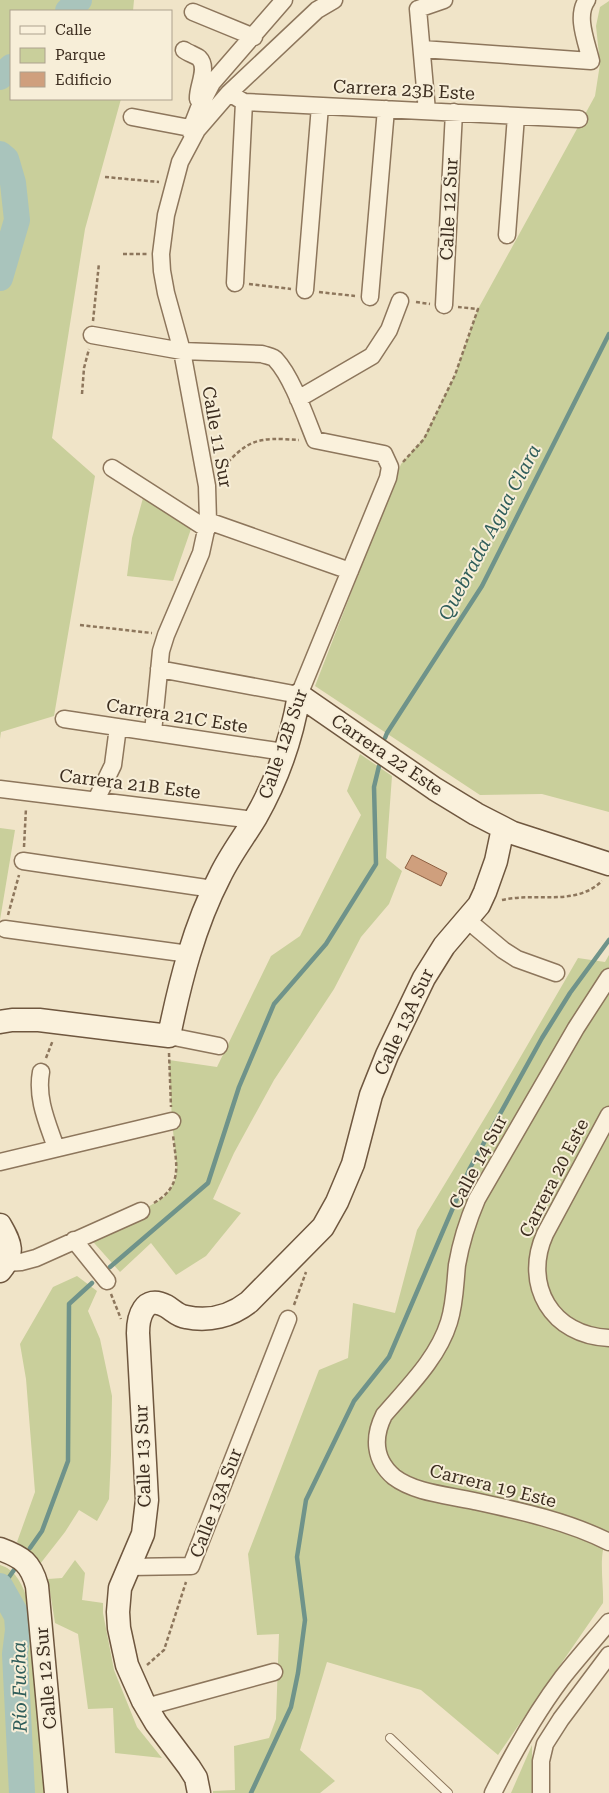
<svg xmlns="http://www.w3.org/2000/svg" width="609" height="1793" viewBox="0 0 609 1793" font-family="'Roboto Serif',serif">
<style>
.green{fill:#c9cf9b}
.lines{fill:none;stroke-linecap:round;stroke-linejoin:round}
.stream{stroke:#6f938a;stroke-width:4.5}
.river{stroke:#a9c4bc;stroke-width:26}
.building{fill:#cf9f7d;stroke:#8d5f41}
.lane-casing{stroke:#8d765c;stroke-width:10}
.street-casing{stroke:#8d765c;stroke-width:19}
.secondary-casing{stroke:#6f573f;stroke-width:25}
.path{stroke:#8d765c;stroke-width:2.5;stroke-dasharray:4 2.5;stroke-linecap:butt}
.lane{stroke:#faf1dc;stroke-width:8}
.street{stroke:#faf1dc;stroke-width:16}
.secondary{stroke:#faf1dc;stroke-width:22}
.labels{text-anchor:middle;stroke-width:4;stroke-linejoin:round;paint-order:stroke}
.street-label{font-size:18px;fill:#3d2e20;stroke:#f7eed8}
.water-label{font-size:19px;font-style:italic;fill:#2f5d5a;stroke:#f7eed8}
</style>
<rect width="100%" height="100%" fill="#f0e4c8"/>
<!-- green -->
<path class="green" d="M0 0H134L133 11H11V99H121L85 229 52 438 95 476 54 716 1 732 0 739Z
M609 1V812L542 794 480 795 315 686 401 464 424 438 455 375 478 309 595 96 600 64 596 26 600 7Z
M143 498 191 529 173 581 127 576 132 538Z
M360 754 392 776 386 858 402 871 389 904 361 937 334 989 274 1080 234 1153 213 1199 241 1213 206 1256 176 1275 151 1243 120 1272 87 1235 141 1211 163 1198 170 1190 175 1180 177 1170 172 1121 169 1060 217 1067 271 956 300 936 361 815 347 791Z
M0 828 15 830 0 920Z
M609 955V1535C597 1550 604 1584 603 1603L498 1755 421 1690 327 1662 300 1750 335 1781 320 1793H213V1791L235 1790 234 1746 269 1738 276 1719 279 1634 257 1635 248 1554 319 1370 348 1358 353 1303 395 1313 417 1230 492 1106 578 958 605 962Z
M77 1276 97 1291 88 1311 100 1339 112 1396 111 1455 109 1499 97 1521 79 1510 65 1532 40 1564 17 1542 35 1492 26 1379 20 1344 53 1287Z
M75 1560 85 1573 82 1600 103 1603V1613L114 1670 137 1727 162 1758 115 1753 113 1708 88 1709 78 1634 55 1623 48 1579 62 1578Z
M0 1565C15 1569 22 1584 27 1598L45 1793H0Z
M532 1745V1793H511Z"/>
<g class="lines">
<!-- stream -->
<path class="stream" d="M385 738 387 733 482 586 609 334
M110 1267 208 1183 239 1087 274 1004 326 944 376 864 374 787 379 766
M30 1548 42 1531 68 1461 69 1304 92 1283
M2 1587 14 1570
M251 1793 291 1707 298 1673 305 1620 297 1557 306 1500 354 1401 389 1357 470 1168 542 1038 570 993 609 940"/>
<!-- river -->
<path class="river" d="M68 11 79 0
M0 77 11 67
M0 154 6 159 13 183 17 220 0 278
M0 1586 17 1616 18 1630 15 1654 22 1793"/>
</g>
<!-- building -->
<path class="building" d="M412 855 447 873 441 886 405 868Z"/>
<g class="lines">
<defs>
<path id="lane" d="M390 1738 448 1793"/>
<path id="street" d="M418 9 427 111
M418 9 444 0
M193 12 254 37
M422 49 591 61C587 43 575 16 587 0
M184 50C188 53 195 55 199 58 209 68 197 87 198 99
M229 93 244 102 579 119
M132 117 190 128
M190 131 199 108 212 83 284 0
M507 235 516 116
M235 283 244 102
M305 290 320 106
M370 297 386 109
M444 305 454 112
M92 335 182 351 262 354C267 356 273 356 276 360 292 377 306 418 315 440L384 454 390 467 388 478 299 695 159 669
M298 399 372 356 389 330 400 301
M112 468 207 529
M208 521 350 571
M64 719 284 752
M153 732 161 651 166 635 201 553 208 521 207 486 182 351 166 293 162 271 161 254 166 215 180 162 197 130 229 93 317 10 334 0
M0 789 254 820
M96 800 113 765 118 727
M23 861 213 889
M466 919 503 950 517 959 556 973
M5 929 189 954
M609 977 576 1028 477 1199C468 1220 461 1242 457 1265 455 1284 455 1303 449 1322 438 1358 408 1387 384 1415 373 1437 374 1460 394 1477 415 1493 448 1495 474 1501 520 1511 567 1521 609 1542
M169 1036 219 1046
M41 1072C36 1099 48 1124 56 1148
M609 1115 545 1234C522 1285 552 1336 609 1338
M0 1162 172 1121
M74 1240 107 1281
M7 1263 21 1262 36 1258 141 1211
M129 1567 191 1566 288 1319
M146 1707 274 1672
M493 1793C513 1753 535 1714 562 1678 577 1659 593 1641 609 1622
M541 1793V1761L545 1744 561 1719 609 1655"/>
<path id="secondary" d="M0 1022 12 1020H39L169 1036C180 982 194 926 220 876 230 855 244 837 256 817 277 780 292 738 299 695L435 789 476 814 513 833 609 864
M0 1225C11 1244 15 1253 0 1271
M0 1549C22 1557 31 1563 37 1586L56 1793
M199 1793 196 1778 189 1767 156 1723 143 1701 127 1665 119 1628 118 1612 120 1588 143 1534 147 1500 138 1333C138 1317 144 1294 166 1306 173 1310 178 1316 186 1317 209 1322 231 1316 249 1302L323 1227 337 1202 353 1164 371 1095 387 1055 424 978 444 946 479 905 485 892 496 861 503 828"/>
</defs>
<!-- lane casing -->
<use href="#lane" class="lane-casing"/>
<!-- street casing -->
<use href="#street" class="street-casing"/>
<!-- secondary casing -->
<use href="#secondary" class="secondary-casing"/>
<!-- path -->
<path class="path" d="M105 177 159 182
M123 254H147
M249 284 291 289
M319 292 355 296
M416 302 430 304
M93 321 99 263
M82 394 84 368 89 349
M403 462 424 439 455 375 478 309 458 307
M219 472C248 439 256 437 299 440
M80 625 152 633
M24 847 26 808
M502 900C535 892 575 907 602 881
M8 915 19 875
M169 1053 171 1107
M46 1058 53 1040
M154 1203C184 1185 176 1164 173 1135
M111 1294 121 1319
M294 1305 306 1272
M147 1665 164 1650 186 1582"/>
<!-- lane -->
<use href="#lane" class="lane"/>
<!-- street -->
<use href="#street" class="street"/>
<!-- secondary -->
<use href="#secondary" class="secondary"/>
</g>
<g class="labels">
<!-- street labels -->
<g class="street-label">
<text transform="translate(404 90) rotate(3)" y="6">Carrera 23B Este</text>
<text transform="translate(449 209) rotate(-87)" y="6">Calle 12 Sur</text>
<text transform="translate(217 437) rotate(80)" y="6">Calle 11 Sur</text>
<text transform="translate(177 716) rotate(9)" y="6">Carrera 21C Este</text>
<text transform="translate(283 744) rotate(-71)" y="6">Calle 12B Sur</text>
<text transform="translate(387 755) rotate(34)" y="6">Carrera 22 Este</text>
<text transform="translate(130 784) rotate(7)" y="6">Carrera 21B Este</text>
<text transform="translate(404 1022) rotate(-65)" y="6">Calle 13A Sur</text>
<text transform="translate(478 1162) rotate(-62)" y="6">Calle 14 Sur</text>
<text transform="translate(554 1178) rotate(-63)" y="6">Carrera 20 Este</text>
<text transform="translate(143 1456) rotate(-92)" y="6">Calle 13 Sur</text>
<text transform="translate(493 1486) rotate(14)" y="6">Carrera 19 Este</text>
<text transform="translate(216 1503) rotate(-69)" y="6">Calle 13A Sur</text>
<text transform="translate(46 1678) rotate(-95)" y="6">Calle 12 Sur</text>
</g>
<!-- water labels -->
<g class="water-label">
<text transform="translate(489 532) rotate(-62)" y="7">Quebrada Agua Clara</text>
<text transform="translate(19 1687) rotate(-91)" y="7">Río Fucha</text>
</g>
</g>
<!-- legend -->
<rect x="10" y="10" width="162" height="90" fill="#f7eed8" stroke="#ada18e"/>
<rect x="20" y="26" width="25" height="8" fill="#faf1dc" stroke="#ada18e"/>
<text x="55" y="35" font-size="15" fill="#3d2e20">Calle</text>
<rect x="20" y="48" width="25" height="15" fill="#c9cf9b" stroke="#ada18e"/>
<text x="55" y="60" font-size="15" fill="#3d2e20">Parque</text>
<rect x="20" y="72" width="25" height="15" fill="#cf9f7d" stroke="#ada18e"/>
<text x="55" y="85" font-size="15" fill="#3d2e20">Edificio</text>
</svg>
